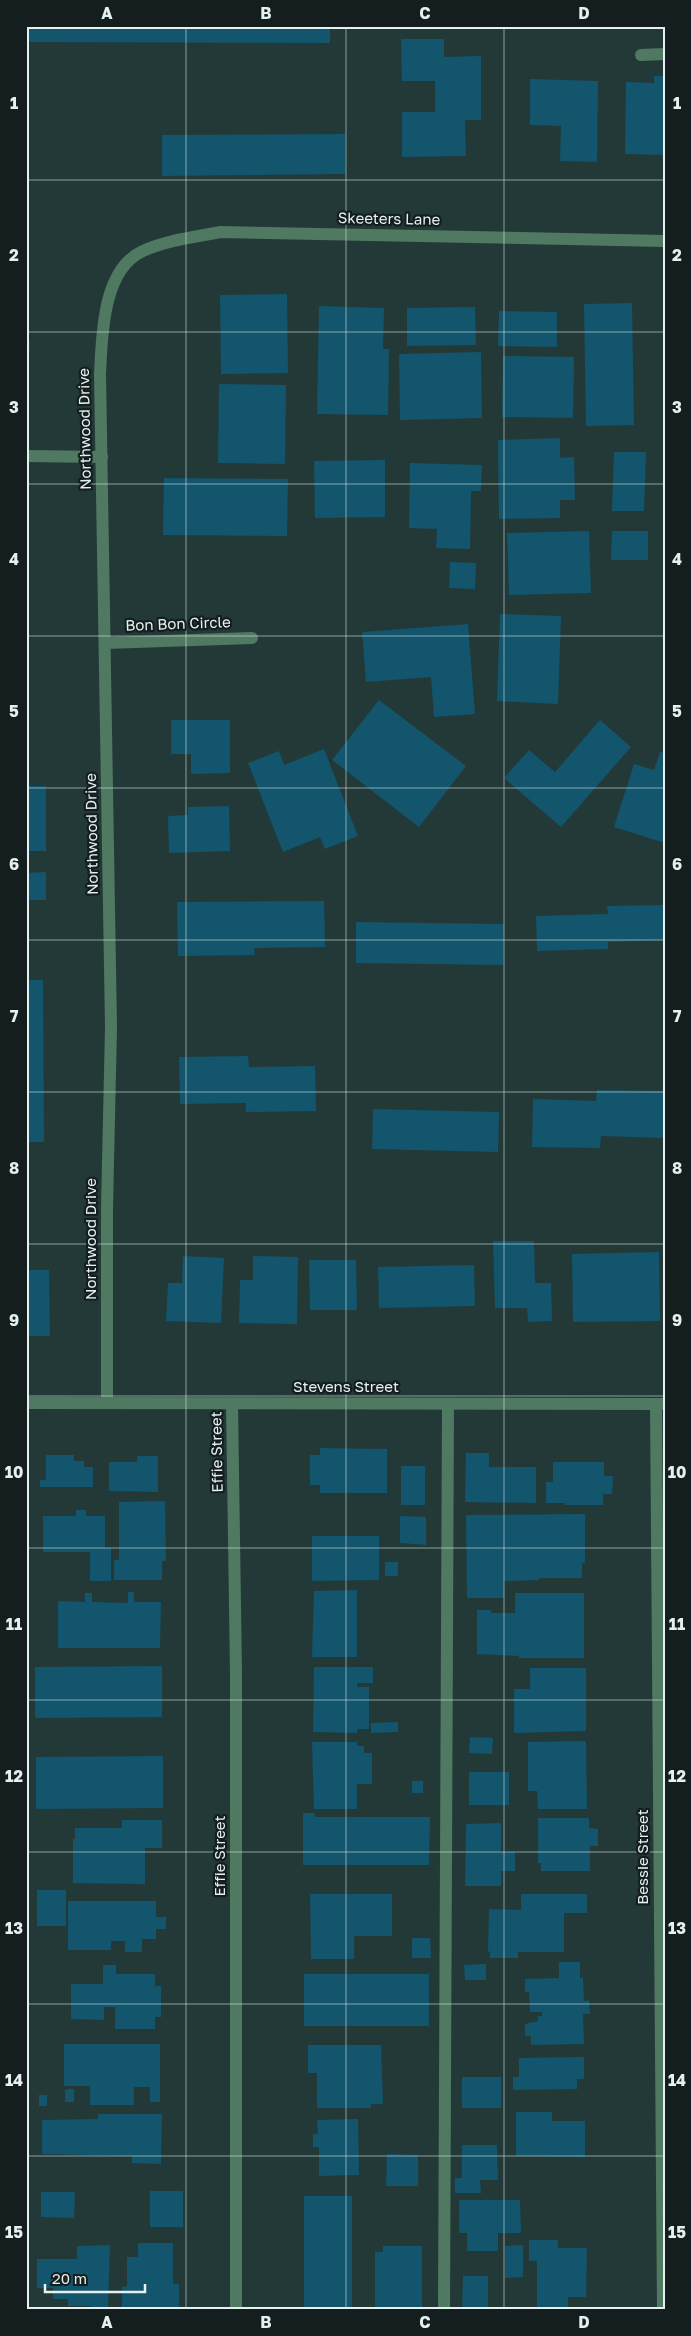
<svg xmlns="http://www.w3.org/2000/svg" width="691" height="2336" viewBox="0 0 691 2336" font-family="'Golos Text',sans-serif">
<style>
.building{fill:#12556c}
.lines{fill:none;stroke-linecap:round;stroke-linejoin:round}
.lane{stroke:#507961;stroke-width:12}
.street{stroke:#507961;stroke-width:12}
.grid{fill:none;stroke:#e4f1f0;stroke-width:1;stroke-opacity:0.55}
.labels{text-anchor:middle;stroke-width:4.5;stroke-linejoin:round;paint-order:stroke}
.street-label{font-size:15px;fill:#e4f1f0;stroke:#141e1e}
.neatline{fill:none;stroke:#e4f1f0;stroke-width:2}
.grid-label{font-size:16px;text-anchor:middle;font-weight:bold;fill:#e4f1f0}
</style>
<rect width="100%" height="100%" fill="#233938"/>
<!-- building -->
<path class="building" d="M26 26H330V43L26 42Z
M401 39H444V57L481 56V120H465L466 156 402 157V112H435V81H402Z
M654 76H665V155L625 154 626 82 654 83Z
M530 79 598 81 597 162 560 161 561 126 530 125Z
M345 134V174L162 176V135Z
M26 201H29V239H26Z
M287 294 288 373 221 374 220 295Z
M632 303 634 425 586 426 584 304Z
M319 306 384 308 383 349H389L388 415 317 414Z
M475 307 476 345 407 346V308Z
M499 311 557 312V347L498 346Z
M26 342H30L29 358H26Z
M481 352 482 418 400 420 399 354Z
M503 356 574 357 573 418 502 417Z
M219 384 286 385 285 464 218 463Z
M560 438V458L574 457 575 500H560V518L499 519 498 440Z
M614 452H646L644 511H612Z
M385 460V517L315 518 314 461Z
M410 463 482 465 481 491H471L470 549 436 548 437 529 409 528Z
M164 478 288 479 287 536 163 535Z
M589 531 591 593 509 595 507 533Z
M612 531H648V560H611Z
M450 562 476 563 475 589 449 588Z
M500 614 561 616 558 704 497 701Z
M468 624 475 714 434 717 431 677 366 682 362 632Z
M379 700 466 766 419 827 332 760Z
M171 720H230V773L191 774V754H171Z
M600 720 631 747 561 827 504 778 529 750 555 772Z
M324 749 358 836 325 849 320 837 283 852 248 763 279 751 284 765Z
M660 752 665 753V843L614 827 634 764 654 770Z
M26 786H46V851H26Z
M229 806 230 851 169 853 168 816 188 815V807Z
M46 872V900H26V873Z
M324 901 325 947 254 948 255 955 178 956 177 902Z
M665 905V940L608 942V949L537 951 536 916 608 914 607 906Z
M356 922 504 924 503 965 356 963Z
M26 980H43L44 1142H26Z
M248 1056 249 1067 315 1066 316 1111 246 1112V1103L180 1104 179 1057Z
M597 1090 665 1091V1138L601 1136 600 1148 532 1147 533 1099 596 1101Z
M373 1109 499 1112 498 1152 372 1149Z
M493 1241H534L535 1283H551L552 1321 528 1322 527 1308H495Z
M659 1252 660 1321 573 1322 572 1254Z
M183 1256 224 1258 221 1323 166 1321 168 1283H182Z
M253 1256 298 1257 297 1324 239 1323 240 1280H253Z
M309 1260H356L357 1310H310Z
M474 1265 475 1306 379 1308 378 1267Z
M26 1270H49L50 1336H26Z
M320 1448 387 1449V1493H320V1485H310V1455H320Z
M466 1453H489V1467H536V1503L465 1502Z
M46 1455H74V1461H84V1467H93V1487H40V1480H46Z
M137 1456H158V1492L109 1491V1462H137Z
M553 1462H604V1476H613L612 1494H603V1505H565V1503H546V1482H553Z
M401 1466H425V1505H401Z
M165 1501 166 1561H162V1580H114V1560H119V1502Z
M76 1510H86V1516H105V1548H111V1581H90V1552H43V1516H76Z
M585 1514V1563H582V1578H539V1580L504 1581V1598H467L466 1515Z
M400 1516 426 1517V1545L400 1543Z
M312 1536H379V1580L312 1581Z
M385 1562H398V1576H385Z
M357 1590V1657H312L314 1591Z
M128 1592H134V1602H161L160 1648H58V1601L85 1602V1593H92V1602L128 1603Z
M515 1593H584V1658H519V1656L477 1654V1610H491V1613H515Z
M162 1666V1717L35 1718V1667Z
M314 1667H373V1683H357V1687H369V1729H357V1733L313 1732Z
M530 1668H586V1731L514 1733V1689H530Z
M398 1722V1732L371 1733V1723Z
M470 1737 493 1738 492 1754 469 1753Z
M586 1741 587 1809H538L537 1791H528V1742Z
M312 1742H357V1746H364V1753H372V1784H357V1809H314Z
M163 1756V1808L36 1809V1757Z
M469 1772H509V1805H469Z
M412 1781H423V1793H412Z
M303 1813H315V1817H430L429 1865H303Z
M538 1818H589V1828L598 1829V1846H590V1871H541V1863H538Z
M122 1820H162V1848H145V1884L73 1883V1839H75V1828H122Z
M501 1823V1852H515V1871H501V1886H465L466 1824Z
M37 1890H66V1926H37Z
M310 1894H392V1936H354V1959H311Z
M521 1894H587V1913H564V1952H518V1958H490V1952H488L489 1909 521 1910Z
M68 1901H156V1917H166V1929H156V1939H142V1952H125V1941H111V1950H68Z
M412 1938H430L431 1958H412Z
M559 1962H580V1978H583L584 2001 589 2000 590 2014H583L584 2044 531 2045V2036H525V2024L538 2021V2016H542V2012H530L529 1992H525V1979L559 1978Z
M486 1964V1980H465L464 1965Z
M103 1965H116V1974H155V1986H161V2017H155V2029H115V2007H104V2020L71 2019V1984H103Z
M304 1974H429V2026H304Z
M64 2044H160V2102H150V2087H134V2105H90V2086H64Z
M308 2045H381L383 2104H371V2108H317V2073H308Z
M584 2057V2079H577V2089L513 2090V2077H519V2058Z
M462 2077H501V2108H462Z
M69 2089H74V2102H65V2090Z
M39 2095H47V2106H39Z
M516 2112H552V2121H585V2157L516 2156Z
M98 2114H162L161 2164 132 2163V2156L42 2154V2120L98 2119Z
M358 2119 359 2175 319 2176V2147H313V2134H318L317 2120Z
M462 2145H497L498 2180H480L481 2193H455V2178H462Z
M387 2154 418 2155V2186H386Z
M150 2191H183V2227H150Z
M41 2192H75L74 2218 41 2217Z
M304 2196H352V2310H304Z
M459 2200H520L521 2233H498V2251H467V2233H459Z
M529 2240H558V2248H587L586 2297H568V2310H537V2261H529Z
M138 2243H173V2284H179V2310H122V2287L127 2286V2257H138Z
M110 2245 108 2310H91V2306H68V2299H53V2288H37V2259H77V2246Z
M523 2245V2277L505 2278V2246Z
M383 2246H422V2310H375V2252H383Z
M463 2276H488V2310H462Z"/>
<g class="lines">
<!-- lane -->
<path class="lane" d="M641 55 665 54
M26 456 102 457
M444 2310 448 1404"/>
<!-- street -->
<path class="street" d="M106 643 252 638
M26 1403 664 1404
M107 1403V1208L111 1027 100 374C102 337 102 269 143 251 167 240 195 237 221 232L665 241
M232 1403 236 1673V2310
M656 1404 663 2310"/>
</g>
<!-- grid -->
<path class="grid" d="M186 26V2310M346 26V2310M504 26V2310M26 180H665M26 332H665M26 484H665M26 636H665M26 788H665M26 940H665M26 1092H665M26 1244H665M26 1396H665M26 1548H665M26 1700H665M26 1852H665M26 2004H665M26 2156H665"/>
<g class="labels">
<!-- street labels -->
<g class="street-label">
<text transform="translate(389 219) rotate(1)" y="5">Skeeters Lane</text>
<text transform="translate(85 429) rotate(-91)" y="5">Northwood Drive</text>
<text transform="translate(178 624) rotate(-2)" y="5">Bon Bon Circle</text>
<text transform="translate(92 834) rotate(-91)" y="5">Northwood Drive</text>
<text transform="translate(91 1239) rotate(-90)" y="5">Northwood Drive</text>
<text x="346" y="1392">Stevens Street</text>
<text transform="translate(217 1452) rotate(-91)" y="5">Effie Street</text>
<text transform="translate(220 1856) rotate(-90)" y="5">Effie Street</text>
<text transform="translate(643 1857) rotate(-90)" y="5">Bessie Street</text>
</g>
</g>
<!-- border -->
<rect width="691" height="2336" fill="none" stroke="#141e1e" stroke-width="55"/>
<!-- scale -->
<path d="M45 2284v8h100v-8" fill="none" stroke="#e4f1f0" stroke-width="2.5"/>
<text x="52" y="2284" font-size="15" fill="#e4f1f0" stroke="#141e1e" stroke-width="4" paint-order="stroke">20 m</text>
<rect x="28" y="28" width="636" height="2280" class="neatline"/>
<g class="grid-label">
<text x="107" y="19">A</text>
<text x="266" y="19">B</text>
<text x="425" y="19">C</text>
<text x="584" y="19">D</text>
<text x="14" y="109">1</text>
<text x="677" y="109">1</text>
<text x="14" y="261">2</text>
<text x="677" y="261">2</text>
<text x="14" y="413">3</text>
<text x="677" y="413">3</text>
<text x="14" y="565">4</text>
<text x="677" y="565">4</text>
<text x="14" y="717">5</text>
<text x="677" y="717">5</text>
<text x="14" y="870">6</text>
<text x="677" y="870">6</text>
<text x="14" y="1022">7</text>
<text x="677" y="1022">7</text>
<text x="14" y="1174">8</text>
<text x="677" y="1174">8</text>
<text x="14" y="1326">9</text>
<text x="677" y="1326">9</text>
<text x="14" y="1478">10</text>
<text x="677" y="1478">10</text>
<text x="14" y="1630">11</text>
<text x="677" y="1630">11</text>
<text x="14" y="1782">12</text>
<text x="677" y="1782">12</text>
<text x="14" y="1934">13</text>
<text x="677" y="1934">13</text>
<text x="14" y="2086">14</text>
<text x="677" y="2086">14</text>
<text x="14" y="2238">15</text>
<text x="677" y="2238">15</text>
<text x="107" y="2328">A</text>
<text x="266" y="2328">B</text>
<text x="425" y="2328">C</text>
<text x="584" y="2328">D</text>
</g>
</svg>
